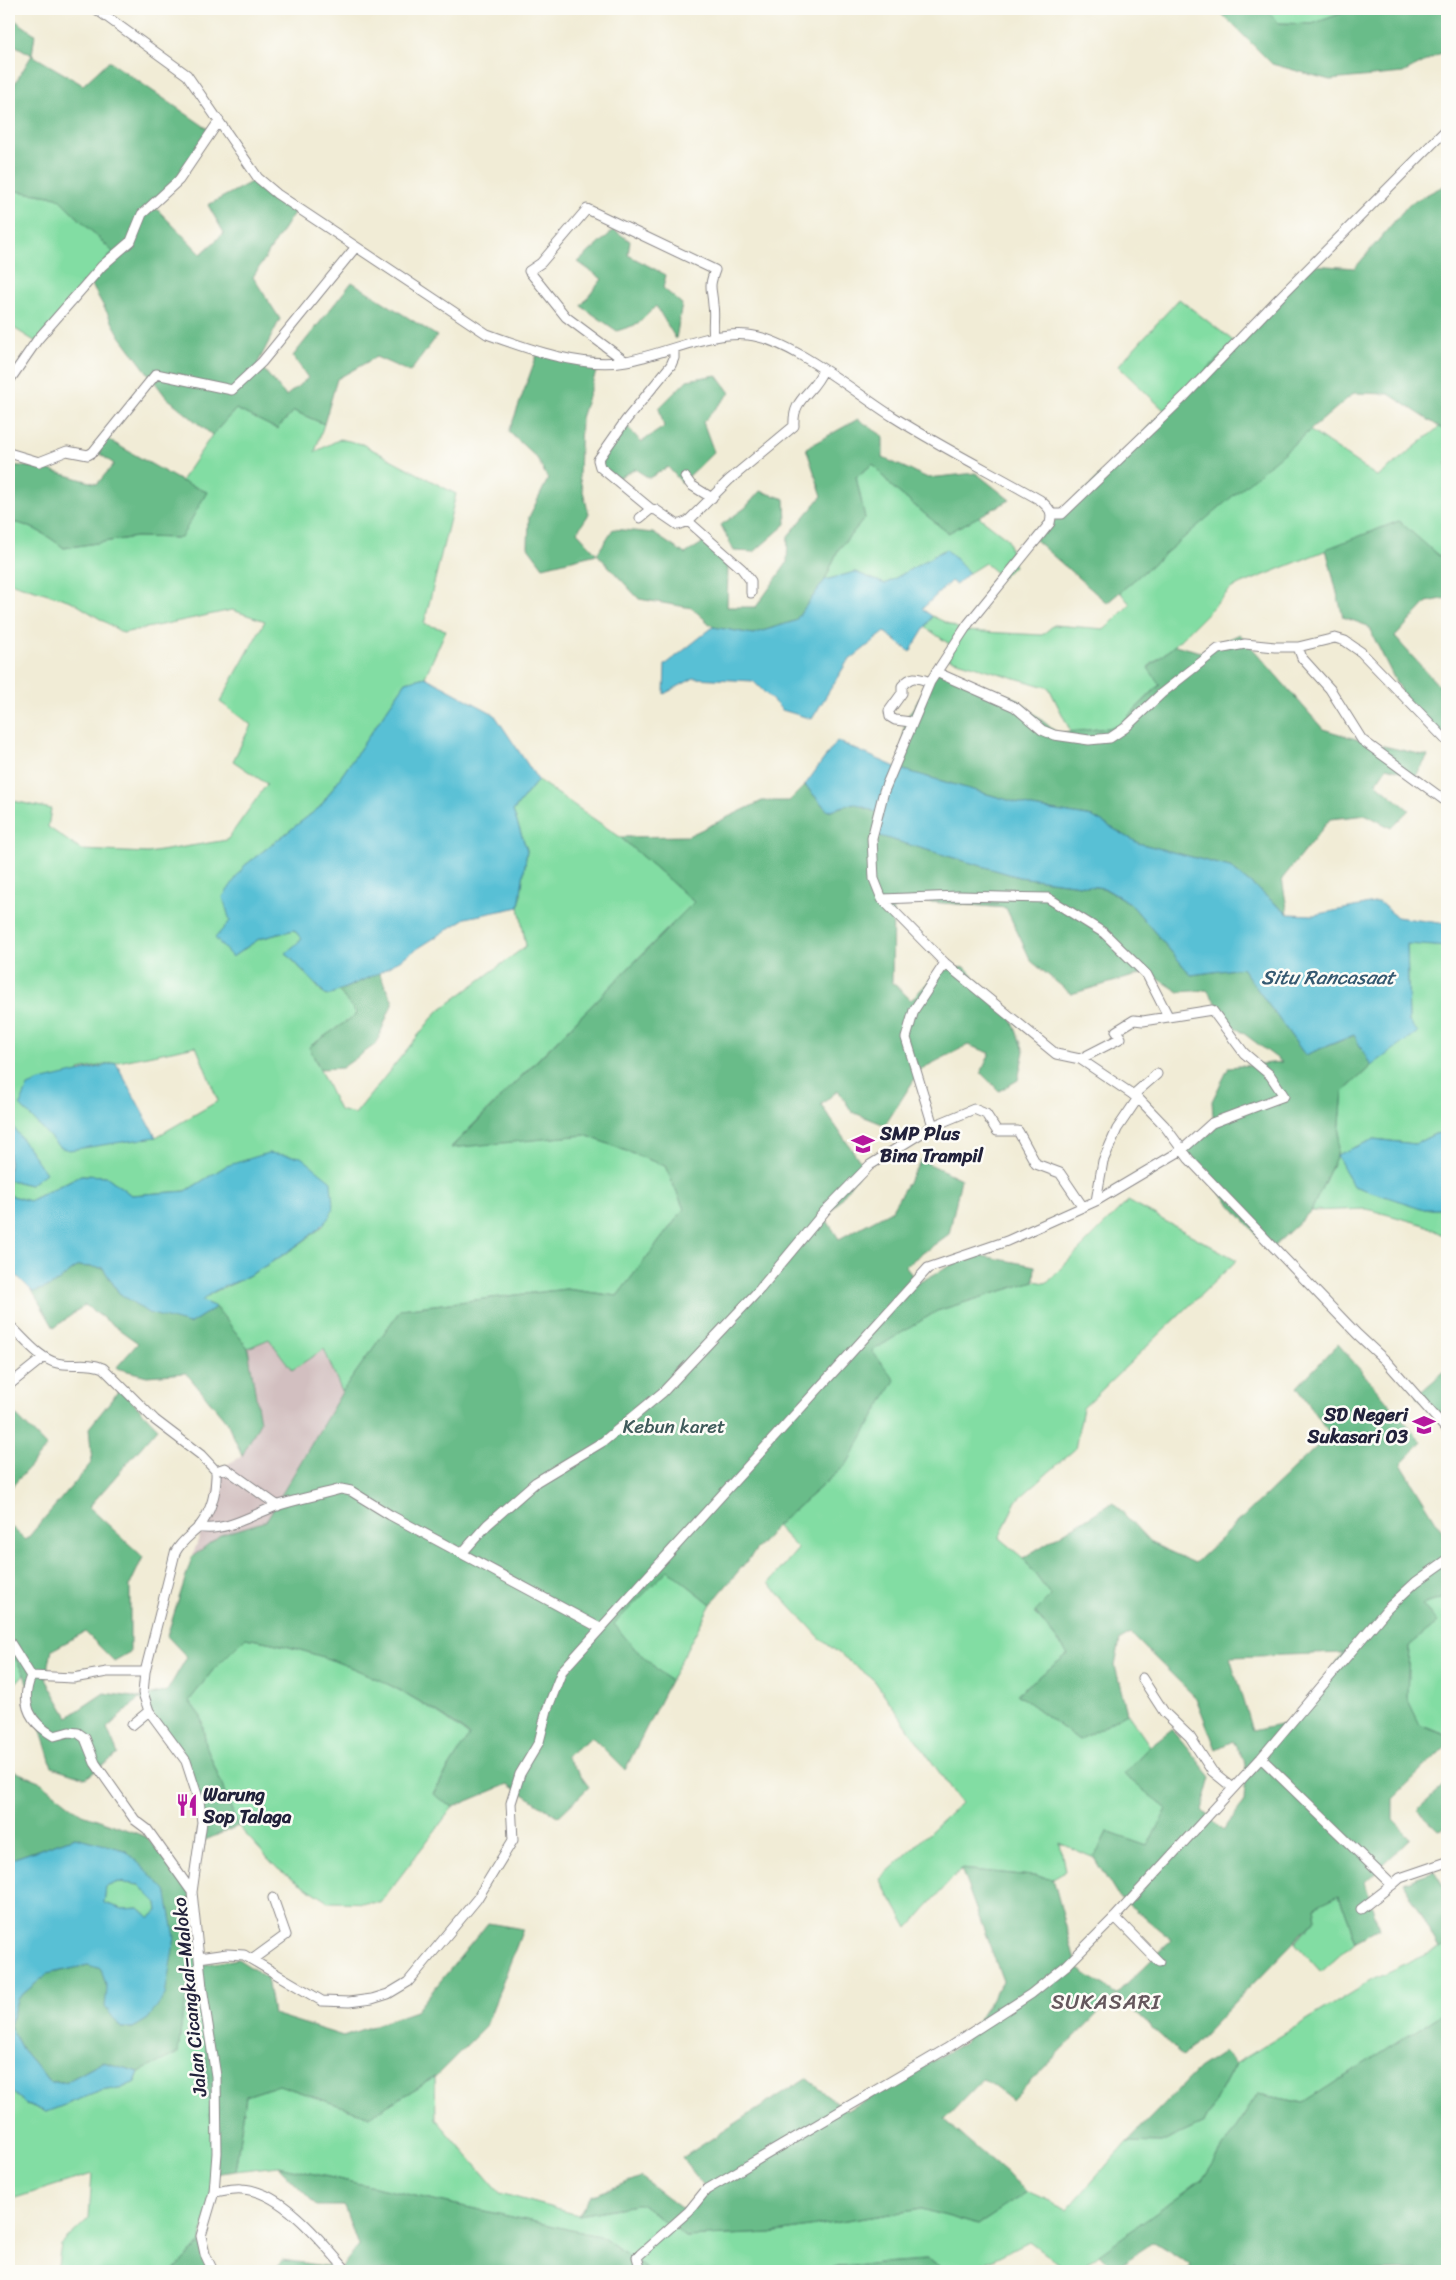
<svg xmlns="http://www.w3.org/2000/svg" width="1456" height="2280" viewBox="0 0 1456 2280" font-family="Sriracha,sans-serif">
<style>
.industrial{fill:#d2bfc0}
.green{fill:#82dda3;stroke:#52806f;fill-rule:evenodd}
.forest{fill:#69bc89;stroke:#466f62;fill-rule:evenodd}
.water{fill:#58c0d5;stroke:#3d7188;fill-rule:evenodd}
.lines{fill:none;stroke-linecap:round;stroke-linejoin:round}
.minor-casing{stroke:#8a8788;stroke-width:11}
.minor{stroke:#fff;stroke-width:9}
.labels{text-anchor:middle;stroke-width:5;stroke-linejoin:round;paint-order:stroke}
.poi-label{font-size:19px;font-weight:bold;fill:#22223b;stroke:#fdfcf7;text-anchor:start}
.park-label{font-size:19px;fill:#3f5a5a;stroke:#fdfcf7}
.street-label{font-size:19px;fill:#22223b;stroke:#fdfcf7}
.water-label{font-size:20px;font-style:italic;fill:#355971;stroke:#fdfcf7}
.quarter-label{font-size:21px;letter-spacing:1px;fill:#65575d;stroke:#fdfcf7}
</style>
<rect width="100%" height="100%" fill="#fdfcf7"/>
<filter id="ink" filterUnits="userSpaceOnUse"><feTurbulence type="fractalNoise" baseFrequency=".02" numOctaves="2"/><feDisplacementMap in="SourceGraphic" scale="10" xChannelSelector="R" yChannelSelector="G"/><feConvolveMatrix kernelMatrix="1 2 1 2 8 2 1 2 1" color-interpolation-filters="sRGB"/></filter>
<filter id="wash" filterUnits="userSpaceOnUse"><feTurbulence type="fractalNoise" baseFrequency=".0096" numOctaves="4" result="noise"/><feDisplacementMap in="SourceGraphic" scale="20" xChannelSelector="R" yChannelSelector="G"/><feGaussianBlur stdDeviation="1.12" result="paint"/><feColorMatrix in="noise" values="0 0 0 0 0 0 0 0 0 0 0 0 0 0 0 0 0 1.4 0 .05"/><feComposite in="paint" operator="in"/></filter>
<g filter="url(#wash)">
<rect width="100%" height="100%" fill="#f1ecd6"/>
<!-- industrial -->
<path class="industrial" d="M269 1339 324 1349 342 1392 266 1521 220 1535 192 1557 213 1500 216 1471 242 1456 260 1422 248 1348Z"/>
<!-- green -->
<path class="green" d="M1265 9H1354L1312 24 1279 23Z
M9 190 57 197 114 253 36 342 9 325Z
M1179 299 1236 343 1165 411 1118 366Z
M236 409 277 429 294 411 324 424 315 452 340 439 362 444 456 494 424 624 446 630 425 677 406 682 320 807 244 866 230 921 232 957 259 939 294 930 302 939 286 953 326 996 339 991 357 1014 309 1047 339 1110 355 1114 437 1012 526 946 519 907 527 850 513 811 538 780 620 837 694 902 451 1147 585 1135 665 1166 684 1209 617 1296 566 1289 401 1309 342 1392 324 1349 292 1370 269 1339 248 1348 216 1307 202 1301C213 1290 225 1288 239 1281 265 1267 303 1244 324 1225L226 1166 186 1191 131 1195 106 1176 81 1175 29 1201 9 1195V1180L30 1185 45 1173 9 1121V800L51 809 48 827 81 850 148 853 227 840 267 784 233 761 251 725 220 702 265 621 232 610 123 633 71 601 9 582V522C29 523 48 536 64 548L136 537 180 538 207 492 181 481 212 435ZM196 1046 218 1101 156 1137 116 1141 79 1070Z
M1439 427 1447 432V550L1439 557 1399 521 1232 588 1175 645 1148 667 1160 684 1117 727 1071 732 1049 688 947 658 952 646 925 627 932 616 964 631 1042 635 1054 625 1105 629 1130 604 1120 592 1309 430 1378 477Z
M873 464 892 487 948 533 978 516 1008 539 1014 566 1002 578 985 563 969 573 946 549 885 584 855 572 825 580 838 550 865 518 856 477Z
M1407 943 1447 947V1132L1435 1134 1415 1144 1374 1139 1424 1209H1447V1237L1425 1225 1367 1209 1311 1211 1337 1155 1343 1092 1371 1066 1409 1022Z
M1128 1201 1237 1260 1083 1408 1075 1449 1016 1501 999 1538 1023 1558 1052 1597 1035 1613 1068 1654 1017 1694 1079 1740 1127 1713 1150 1746 1124 1774 1167 1809 1147 1846 1107 1832 1094 1858 1060 1843 1065 1871 1053 1878 961 1869 908 1928 880 1879 961 1803 874 1680 823 1641 769 1583 798 1549 776 1526 847 1464 871 1351 937 1311 1034 1281 1046 1283Z
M668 1570 711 1604 670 1681 635 1649 613 1624Z
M1447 1597V1736L1420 1725 1407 1698 1409 1646 1438 1622 1422 1605Z
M245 1638C325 1650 406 1686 469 1736L433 1793 453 1807 380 1903 329 1902 278 1869 238 1826 206 1745 201 1717 189 1701 213 1670Z
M9 1648 24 1674 9 1691Z
M118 1882 139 1885 157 1903 158 1911 150 1918 139 1908 123 1909 104 1903 106 1887Z
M1339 1895 1356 1941 1321 1972 1295 1943 1316 1919 1314 1907Z
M1447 1945V2010L1303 2103 1258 2094 1202 2180 1076 2271H1069L1029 2241 969 2271H951L926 2260 837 2266 825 2271H650L599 2236 278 2166 235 2171 246 2096 279 2085 370 2116 435 2077 436 2119 500 2193 578 2215 642 2204 685 2237 771 2233 922 2209 978 2225 1028 2192 1067 2210 1127 2142 1161 2143 1204 2123 1235 2064 1372 1980Z
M201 1965 214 2174 201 2243 172 2271H57L61 2245 89 2218 92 2174 9 2200V2090L27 2104 46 2112 101 2091 124 2087 135 2082 139 2072 178 2052 183 2011Z
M1235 2262 1269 2271H1234Z"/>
<!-- forest -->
<path class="forest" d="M1217 9H1265L1279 23 1312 24 1354 9H1447V52L1445 51 1403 73 1330 80 1272 64Z
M9 16 35 34 32 55 83 85 109 61 211 131 155 207 201 254 224 233 208 205 255 180 297 208 253 277 280 319 258 363 286 396 308 378 293 356 352 282 437 336 410 372 376 357 337 379 324 424 294 411 277 429 236 409 212 435 166 397 120 336 89 280 113 252 57 197 9 190V93L32 55 9 42Z
M1447 184V432L1389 394 1354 393 1107 603 1035 540 1312 265 1355 268 1409 204Z
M614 230 630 241 628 255 666 275 663 288 682 304 676 339 656 306 638 324 617 331 581 306 602 279 578 262Z
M538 352 598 366 581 418 579 476 589 514 577 532 597 554 613 529 653 533 685 554 704 542 728 566 727 607H756L787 563 788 536 822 496 806 448 858 419 883 436V458L928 478 976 473 1010 500 948 533 892 487 873 464 856 477 865 518 838 550 825 580 795 621 753 634 713 627 692 608 639 599 597 554 543 567 528 547 529 517 548 479 537 458 509 432Z
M717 375 730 393 703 422 714 452 682 483 668 467 649 478 635 469 615 480 598 462 625 424 641 442 664 427 659 408 687 380Z
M107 439 181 481 207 492 181 538 136 537 64 548C48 536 29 523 9 522V465L42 468 97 484 114 464 97 452Z
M760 491 785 499 786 524 754 552 734 551 721 525 745 508Z
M1399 521 1439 556 1447 550V598L1427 602 1395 637 1447 695V742L1402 694 1368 626 1343 617 1326 549Z
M1240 634 1323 729 1366 742 1428 756 1416 776 1387 767 1376 783 1409 810 1391 828 1367 815 1330 819 1282 879 1288 914 1230 867 1138 843 1093 817 1032 807 900 769 905 720 938 671 1016 698 1057 733 1117 727 1160 685 1148 668 1175 645 1201 652Z
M805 785 828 811 854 803 883 815 877 835 1019 877 1103 888 1130 903 1191 975 1242 968 1305 1055 1355 1035 1371 1066 1343 1092 1337 1155 1311 1211 1270 1250 1183 1150 1214 1131 1212 1101 1229 1067 1282 1062 1231 1024 1207 990 1179 992 1148 972 1071 994 1031 961 1006 908 893 899 892 982 911 1000 939 971 965 967 1011 1017 1024 1051 1018 1080 999 1091 981 1073 990 1053 968 1045 921 1069 885 1125 852 1112 838 1090 821 1105 864 1167 826 1219 839 1239 891 1211 921 1160 961 1179 949 1234 905 1266 918 1283 972 1254 1035 1266 1034 1281 937 1311 872 1351 895 1380 847 1464 776 1526 711 1604 668 1570 614 1624 635 1649 670 1681 625 1770 592 1737 566 1756 589 1787 558 1817 508 1784 453 1807 433 1794 469 1735C406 1686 325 1650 245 1638L213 1670 189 1701 201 1717 206 1745 238 1826 203 1841 186 1761 140 1698 107 1728 118 1754 86 1778 52 1767 24 1674 9 1648V1525L26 1540 92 1462 89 1428 120 1389 158 1428 89 1507 143 1557 130 1585V1652L114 1661 85 1632 52 1650 46 1679 68 1717 104 1693 140 1698 167 1691 187 1657 167 1636 192 1557 220 1535 266 1521 342 1392 401 1309 566 1289 617 1296 684 1209 665 1166 585 1135 451 1148 694 902 620 837 688 836 762 801H789Z
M379 973 393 1002 376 1044 342 1068 320 1069 309 1047 357 1014 339 991Z
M78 1266 103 1268 119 1293 189 1324 216 1307 248 1348 260 1422 242 1456 227 1422 186 1373 147 1376 116 1368 138 1343 85 1305 54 1328 33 1292 51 1286Z
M1338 1344 1422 1442 1401 1464 1447 1539V1597L1422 1605 1438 1622 1409 1646 1407 1698 1420 1725 1447 1736V1745L1393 1798V1820L1411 1838 1365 1882 1379 1929 1356 1941 1339 1895 1314 1907 1316 1919 1183 2056 1116 1995 1012 2100 983 2079 944 2120 1028 2192 978 2225 922 2209 771 2233 685 2237 642 2204 578 2215 591 2196 641 2177 686 2212 708 2191 682 2158 806 2078 847 2111 963 2043 1003 1981 961 1869 1053 1878 1077 1968 1116 1994 1172 1940 1117 1895 1094 1858 1107 1832 1147 1846 1167 1809 1123 1774 1150 1746 1172 1729 1211 1777 1202 1810 1223 1831 1244 1802 1246 1764 1233 1741 1216 1749 1196 1698 1131 1634 1120 1640 1115 1666 1127 1713 1079 1740 1017 1694 1068 1654 1035 1612 1051 1596 1023 1558 1113 1502 1151 1543 1195 1563 1330 1434 1297 1387ZM1343 1653 1294 1722 1252 1731 1230 1657Z
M1447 1369V1427L1416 1396Z
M9 1408 47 1447 9 1490Z
M9 1769 39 1781 80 1813 147 1837 190 1892 201 1965 238 1959 267 1978 273 2014 343 2036 416 2011 488 1923 523 1929 486 2026 435 2077 370 2116 279 2085 246 2096 235 2171 214 2174 201 1967 183 2011 178 2053 139 2072 103 2062 66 2082H50L22 2049 10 2026 17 1999 47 1974 88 1965 101 1969 121 2028H133L148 2019 166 1891 75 1837 9 1860Z
M1447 1783V1827L1438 1830 1417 1810Z
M1434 1871 1445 1888 1447 1887V1945L1439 1949 1403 1882Z
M1447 2010V2271H1269L1235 2262 1234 2271H1188L1191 2265 1154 2242 1114 2269 1099 2254 1202 2180 1258 2094 1303 2103Z
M1224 2052 1235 2064 1204 2123 1161 2143 1127 2142 1198 2069Z
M278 2166 599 2236 650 2271H272L282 2260 341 2268 358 2246 344 2206H317Z
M201 2243 212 2271H172Z
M926 2260 951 2271H825L837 2266Z"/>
<!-- water -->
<path class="water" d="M946 549 969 573 956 585 951 581 922 609 932 616 910 652 885 632 847 662 812 719 782 710 753 681 694 678 664 694 665 665 713 627 753 634 795 621 825 580 855 572 885 584Z
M425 677 494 714 538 780 513 811 527 850 519 907 466 918 379 973 327 996 286 953 302 939 294 930 259 939 232 957 215 938 230 921 223 897 244 866 320 807 406 682Z
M837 741 900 769 1032 807 1093 817 1138 843 1230 867 1288 914 1314 915 1379 902 1397 917 1447 924V947L1407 944 1409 1022 1418 1032 1371 1066 1354 1035 1305 1055 1242 968 1191 975 1130 903 1104 888 1019 877 876 835 883 815 854 803 828 811 805 785Z
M116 1063 156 1137 69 1150 59 1147 20 1105 28 1086 40 1081Z
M9 1121 46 1173 30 1185 9 1180Z
M1447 1132V1209H1424L1353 1186 1337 1155 1374 1139 1415 1144 1435 1134Z
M268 1153 301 1157 331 1181C331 1190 334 1203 332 1211 327 1231 257 1272 238 1281 224 1287 212 1290 202 1301L216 1307 189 1324 148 1313 119 1293 103 1268 78 1266 51 1286 33 1292 9 1268V1195L29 1201 81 1175 106 1176 131 1195 186 1191 226 1166Z
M75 1837 125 1850 166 1890 175 1937 165 1995 148 2019 133 2028H121L105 2007 107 1989 101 1969 88 1965 47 1974 17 1999 10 2026 22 2049 50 2082H66L103 2062 139 2072 135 2082 124 2087 101 2091 46 2112 27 2104 9 2090V1860ZM118 1882 139 1885 157 1903 158 1911 150 1918 139 1908 123 1909 104 1903 106 1887Z"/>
</g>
<g filter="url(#ink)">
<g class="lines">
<defs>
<path id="minor" d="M96 9 187 75 258 178 277 194 487 334C528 349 583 369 626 361 665 354 709 331 748 335 791 339 854 392 892 416 939 446 991 472 1040 500 1049 508 1053 511 1050 523L968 624 930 682 884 791 872 838 874 879 882 899 945 963 1056 1054 1080 1059 1138 1098 1164 1125 1189 1159 1357 1334 1386 1361 1447 1430
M674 349V358L671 365 626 420 598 460 600 467 651 509 656 510 678 525 688 521 729 480 794 426C792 397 813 395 823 370
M625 361 566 317 529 271 541 263 587 209 715 270C708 289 712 287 713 305 715 315 712 326 714 337
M9 381 38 339 102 266 131 241 142 214 179 180 219 121
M9 453 39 462 67 451 88 455 93 452 156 374 232 390 262 362 355 248
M685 477 691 485 712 498
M1052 514H1062L1185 396 1280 297 1447 129
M640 518 651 509
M688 521 742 569 751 581V593
M1298 647 1302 658 1330 689 1362 740 1447 802
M936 672 1015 707 1042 730 1054 735 1089 740 1110 738 1125 728 1162 693 1218 649 1245 644 1275 647H1298L1335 638 1345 641 1361 652 1447 741
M911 722 895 720 890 717 889 711 902 693V686C912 675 916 677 930 682
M882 899 959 896 1048 898 1104 933 1147 975 1168 1016
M1133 1095 1157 1074
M933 1126 906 1038 914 1010 945 963
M1096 1201 1103 1161 1117 1129 1138 1098
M9 1325C24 1338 38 1358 57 1363 73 1367 87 1361 103 1368L155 1420 201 1455 216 1471C217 1491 211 1512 199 1527 190 1536 181 1541 175 1553L145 1672 143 1693 149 1711 186 1761 199 1801 202 1822 192 1892 202 1987 216 2076 217 2153 214 2192 201 2236 205 2254 213 2271
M9 1385 44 1357
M216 1471 225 1468 278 1506
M198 1527C224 1533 252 1515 276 1506 297 1499 319 1495 341 1489L351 1491 390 1515 600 1628
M463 1552 487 1525 536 1482 604 1441 663 1392 760 1289 825 1211 870 1165 933 1126 974 1109 986 1114 997 1131H1018L1036 1164 1060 1173 1083 1207
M9 1641 31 1676C20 1703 29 1722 54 1736L69 1732 78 1733 85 1738 95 1763 135 1820 147 1829 192 1892
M31 1676 73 1678 107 1672H145
M1142 1678 1164 1712 1190 1737 1212 1771 1233 1788
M132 1725 149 1711
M1261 1758 1392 1885 1400 1878 1447 1862
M1361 1909 1392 1885
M1115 1917 1159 1962
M199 1958 227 1954 244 1955 322 2001 349 2002 372 1999 388 1994 408 1982 477 1899 513 1840 511 1803 520 1774 539 1742 547 1710 562 1671 928 1268 1007 1241 1096 1201 1182 1150 1212 1123 1284 1096 1270 1075 1244 1053 1212 1010 1143 1021 1134 1020 1116 1031 1121 1038 1080 1059
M253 1959 286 1935 273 1898
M214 2192C223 2191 233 2188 242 2189 282 2191 323 2243 347 2271
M641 2271 637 2257 689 2211 706 2190 946 2049 1031 1994 1067 1965 1115 1917 1261 1758 1387 1609 1416 1582 1447 1560"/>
</defs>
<!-- minor casing -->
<use href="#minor" class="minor-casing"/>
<!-- minor -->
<use href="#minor" class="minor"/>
</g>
</g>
<!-- icons -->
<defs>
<symbol id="school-bare" viewBox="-9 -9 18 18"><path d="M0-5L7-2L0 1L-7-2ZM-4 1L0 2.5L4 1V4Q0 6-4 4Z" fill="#b5179e" stroke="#fdfcf7" stroke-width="2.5" paint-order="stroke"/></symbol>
<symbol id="restaurant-bare" viewBox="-9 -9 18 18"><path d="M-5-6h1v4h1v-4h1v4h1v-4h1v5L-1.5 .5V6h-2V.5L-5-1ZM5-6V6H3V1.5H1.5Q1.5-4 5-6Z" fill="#b5179e" stroke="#fdfcf7" stroke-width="2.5" paint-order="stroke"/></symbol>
</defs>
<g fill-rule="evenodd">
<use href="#school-bare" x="847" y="1128" width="32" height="32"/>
<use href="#school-bare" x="1408" y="1409" width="32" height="32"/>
<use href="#restaurant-bare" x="171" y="1789" width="32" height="32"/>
</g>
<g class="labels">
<!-- poi labels -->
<g class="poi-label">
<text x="880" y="1140">SMP Plus<tspan x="880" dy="22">Bina Trampil</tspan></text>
<text x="1408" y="1421" text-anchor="end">SD Negeri<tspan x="1408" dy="22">Sukasari 03</tspan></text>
<text x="203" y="1801">Warung<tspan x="203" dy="22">Sop Talaga</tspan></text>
</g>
<!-- park labels -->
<g class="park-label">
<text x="674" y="1433">Kebun karet</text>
</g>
<!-- street labels -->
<g class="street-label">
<text transform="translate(189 1997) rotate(-96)" y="7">Jalan Cicangkal–Maloko</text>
</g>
<!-- water labels -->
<g class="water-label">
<text x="1328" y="984">Situ Rancasaat</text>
</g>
<!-- quarter labels -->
<g class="quarter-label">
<text x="1106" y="2009">SUKASARI</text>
</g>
</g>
<!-- margin -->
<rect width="1456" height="2280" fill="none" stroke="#fdfcf7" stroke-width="30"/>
</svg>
